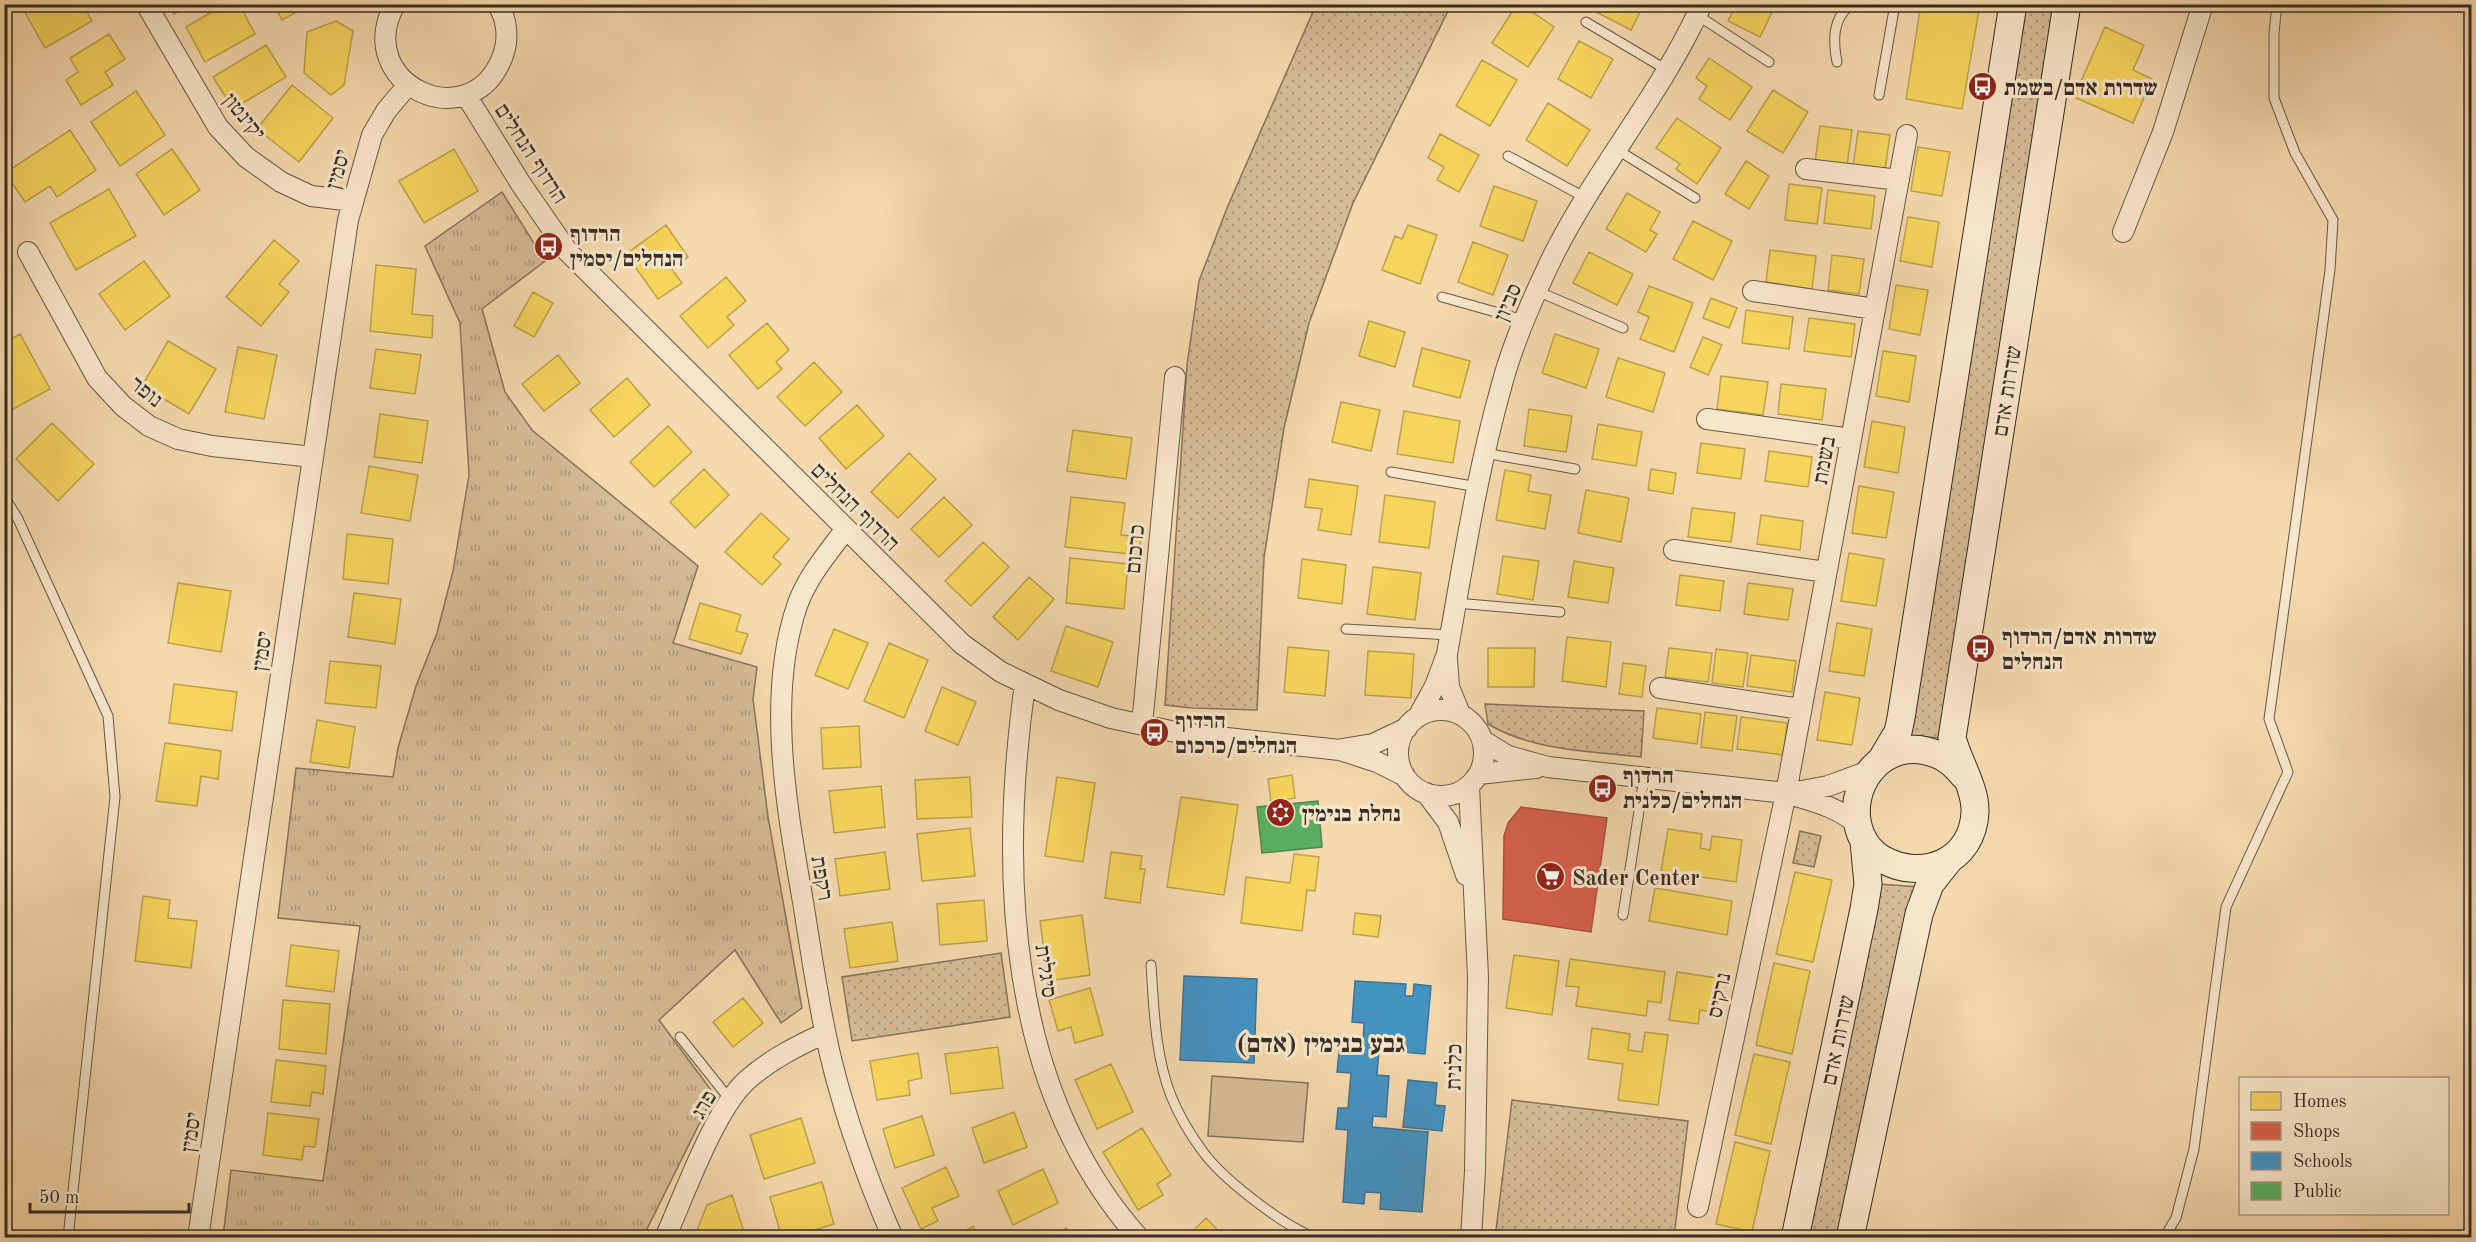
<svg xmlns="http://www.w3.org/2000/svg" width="2476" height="1242" viewBox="0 0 2476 1242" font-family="'Old Standard TT','Frank Ruhl Libre',serif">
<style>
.grass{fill:url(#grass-tufts);stroke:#88745c;stroke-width:1.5}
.park{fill:url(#park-dots);stroke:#88745c;stroke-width:1.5}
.garden{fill:#d6bb96;stroke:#88745c;stroke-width:1.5}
.homes{fill:#f6d55c;stroke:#bda34b;stroke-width:1.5}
.shops{fill:#d6604d;stroke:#a75140;stroke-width:1.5}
.schools{fill:#4393c3;stroke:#407493;stroke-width:1.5}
.public{fill:#5aae61;stroke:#50874e;stroke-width:1.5}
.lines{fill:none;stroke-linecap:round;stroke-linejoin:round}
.lane-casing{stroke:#685845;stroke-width:11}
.street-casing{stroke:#685845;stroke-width:22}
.secondary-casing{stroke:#392d22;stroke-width:29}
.lane{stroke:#f9e6ca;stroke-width:9}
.street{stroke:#f9e6ca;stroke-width:20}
.secondary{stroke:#f9e6ca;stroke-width:27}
.labels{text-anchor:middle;stroke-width:6;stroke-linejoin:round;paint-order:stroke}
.poi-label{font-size:22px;font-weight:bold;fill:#392d22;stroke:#f9e6ca;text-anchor:start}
.street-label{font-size:22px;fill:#392d22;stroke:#f9e6ca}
.quarter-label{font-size:26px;font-weight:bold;fill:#392d22;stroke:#f9e6ca}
</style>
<defs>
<pattern id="grass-tufts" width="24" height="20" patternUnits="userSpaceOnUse" patternTransform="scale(1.5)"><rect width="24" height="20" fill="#d6bb96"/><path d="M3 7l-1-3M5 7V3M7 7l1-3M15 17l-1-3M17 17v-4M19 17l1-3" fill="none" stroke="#af987a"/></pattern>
<pattern id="park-dots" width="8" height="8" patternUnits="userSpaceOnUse" patternTransform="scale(1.5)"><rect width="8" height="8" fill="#d6bb96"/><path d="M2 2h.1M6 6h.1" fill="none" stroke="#af987a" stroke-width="1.8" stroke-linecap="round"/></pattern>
</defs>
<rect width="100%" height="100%" fill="#f6d8ae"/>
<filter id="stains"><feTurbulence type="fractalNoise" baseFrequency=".00333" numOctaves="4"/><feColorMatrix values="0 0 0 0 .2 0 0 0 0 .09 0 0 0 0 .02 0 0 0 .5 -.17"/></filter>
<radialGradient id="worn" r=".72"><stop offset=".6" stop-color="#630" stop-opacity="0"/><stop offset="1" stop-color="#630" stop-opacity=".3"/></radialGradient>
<!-- grass -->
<path class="grass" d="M502 192 545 261 482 309 505 392 532 430 698 566 673 643 757 667 753 699 768 817 802 1008 781 1023 735 950 659 1020 714 1094 643 1237H223L231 1170 323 1181 360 926 278 918 296 768 393 777 398 748 416 686 437 633 453 571 469 475 460 323 425 246Z"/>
<!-- park -->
<path class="park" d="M1316 5H1451L1353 203 1309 323 1284 428 1264 558 1257 710 1192 708 1165 705 1187 365 1199 281 1227 208Z
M2025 5H2058L1944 738 1909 736Z
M1485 704 1644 711 1641 757C1590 751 1533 751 1488 724Z
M1800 831 1821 836 1814 867 1793 863Z
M1879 884 1920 887 1839 1237 1806 1238Z
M1001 953 1010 1017 852 1041 842 977Z
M1512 1100 1688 1121 1674 1237 1560 1238 1496 1230Z"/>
<!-- garden -->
<path class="garden" d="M1212 1076 1308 1083 1303 1142 1208 1136Z"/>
<!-- homes -->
<path class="homes" d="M32 4H83L92 21 45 48 23 9Z
M170 4H193L174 14Z
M225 4H239L255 34 205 62 186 27Z
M274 4H311L282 20Z
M1517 4H1521L1554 27 1528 67 1492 43Z
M1594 4H1644L1631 30 1592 10Z
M1737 4H1776L1760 37 1728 21Z
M1921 4H1980L1962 109 1906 99Z
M336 21 353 31 344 85 331 95 304 73 307 32Z
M2105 27 2144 45 2133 70 2152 79 2133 123 2074 97Z
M109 34 125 59 105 72 113 85 81 105 66 80 78 72 70 58Z
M1579 41 1613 59 1591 98 1558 79Z
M266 45 286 77 233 109 213 77Z
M1709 58 1752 87 1730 120 1699 99 1707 86 1696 78Z
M1482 60 1517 80 1490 126 1456 106Z
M292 85 333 118 299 162 257 129Z
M1773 90 1808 112 1783 153 1747 131Z
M136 91 165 135 120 166 91 122Z
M1548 103 1590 130 1567 166 1526 140Z
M1677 118 1721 148 1697 184 1676 169 1680 164 1656 148Z
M1820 126 1852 130 1847 166 1815 162Z
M70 130 96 170 57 197 50 186 25 202 5 173Z
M1858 131 1890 135 1885 170 1853 166Z
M1440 134 1479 155 1459 192 1437 180 1444 167 1428 158Z
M1918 147 1950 152 1942 196 1911 191Z
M172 149 200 190 164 215 136 174Z
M454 149 478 191 424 223 399 181Z
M1746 161 1769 176 1749 209 1725 194Z
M1789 184 1822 188 1817 224 1785 220Z
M1494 186 1537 201 1523 241 1480 226Z
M109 189 136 236 76 270 50 223Z
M1828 190 1875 196 1871 229 1824 223Z
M1627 193 1660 212 1650 230 1657 234 1646 252 1606 229Z
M1908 217 1939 222 1932 267 1900 261Z
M1693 221 1732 241 1713 280 1673 259Z
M666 225 688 257 671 268 682 283 658 299 626 254Z
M1408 225 1437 235 1420 284 1382 270 1395 236 1402 239Z
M274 240 299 261 279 284 289 292 261 326 226 297Z
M1473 242 1508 255 1493 295 1458 282Z
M1770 250 1816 256 1812 289 1766 282Z
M1589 252 1633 274 1617 305 1573 283Z
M1832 255 1864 259 1859 294 1828 290Z
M144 261 170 296 125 330 99 294Z
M376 265 416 269 412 314 433 316 432 338 370 331Z
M726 277 746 301 727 317 734 325 708 348 680 316Z
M1896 285 1928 290 1920 335 1889 329Z
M1649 286 1693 303 1674 352 1640 339 1649 317 1638 312Z
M533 292 553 303 534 337 514 326Z
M1711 298 1737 308 1729 328 1703 318Z
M1746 310 1793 317 1789 349 1742 343Z
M1809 318 1855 324 1851 357 1804 351Z
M1369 321 1405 332 1395 367 1359 356Z
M767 323 789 350 776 362 782 369 758 389 729 355Z
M20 334 50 389 4 414V343Z
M1555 334 1599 349 1586 388 1542 373Z
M1703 337 1722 345 1708 375 1690 367Z
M168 341 216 369 189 414 142 386Z
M238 347 277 355 264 419 225 412Z
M1422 348 1470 361 1460 398 1413 386Z
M376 349 421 355 415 394 370 388Z
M1883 351 1916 356 1909 402 1876 396Z
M558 355 580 383 544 411 522 384Z
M1618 358 1665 373 1653 412 1606 397Z
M814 362 842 392 805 426 777 397Z
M1721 376 1768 382 1763 415 1717 409Z
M627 378 650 405 614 437 590 410Z
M1781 384 1826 389 1822 420 1778 414Z
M1341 402 1380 410 1371 451 1332 442Z
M857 405 884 436 846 469 819 438Z
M1529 409 1572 416 1566 452 1524 446Z
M1404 411 1460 421 1453 463 1397 454Z
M380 414 428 421 422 463 374 457Z
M1872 421 1905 427 1898 473 1864 467Z
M52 423 94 464 58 501 16 459Z
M1598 424 1642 432 1636 466 1592 459Z
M668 426 692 452 654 487 630 462Z
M1073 430 1132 438 1126 479 1067 471Z
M1701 443 1745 449 1741 479 1697 473Z
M1769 451 1812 457 1808 487 1765 481Z
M909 453 936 479 898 518 871 492Z
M369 466 418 475 410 521 361 513Z
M704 469 729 495 695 528 670 502Z
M1651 469 1676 473 1673 494 1648 490Z
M1505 470 1531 475 1528 491 1551 495 1545 529 1496 520Z
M1309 479 1358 486 1351 535 1318 530 1322 509 1305 507Z
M1859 486 1894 492 1886 538 1852 533Z
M1586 490 1629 498 1621 542 1578 533Z
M1385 495 1435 502 1429 548 1379 542Z
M944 497 972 525 939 557 911 529Z
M1071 497 1125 503 1121 535 1141 537 1139 555 1065 547Z
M1692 508 1735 513 1731 542 1688 537Z
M761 513 789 539 773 557 781 564 762 585 725 552Z
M1761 515 1803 521 1800 550 1757 544Z
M347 534 393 539 388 584 343 579Z
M983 542 1009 567 971 606 945 581Z
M1849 553 1884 559 1876 606 1841 601Z
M1503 556 1539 561 1533 600 1497 594Z
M1070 558 1128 564 1124 609 1066 603Z
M1302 559 1346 565 1342 604 1298 598Z
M1574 561 1614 568 1608 603 1568 597Z
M1373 567 1421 573 1415 620 1367 614Z
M1680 575 1724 581 1720 611 1676 605Z
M1029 577 1054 599 1018 640 993 617Z
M178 583 231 591 221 652 168 643Z
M1748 583 1793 589 1788 620 1744 614Z
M354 593 401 599 395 644 348 637Z
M700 603 741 615 736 631 748 634 741 654 689 639Z
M1837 623 1872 629 1864 676 1829 671Z
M1066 626 1113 642 1098 687 1051 671Z
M834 629 868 643 848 689 815 675Z
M1567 637 1611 642 1606 687 1562 681Z
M889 643 928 660 904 718 864 701Z
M1288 647 1329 651 1325 696 1284 692Z
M1488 648H1535L1534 687H1488Z
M1669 648 1712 653 1708 682 1665 677Z
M1716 649 1748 653 1743 687 1712 683Z
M1368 651 1414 654 1411 698 1365 695Z
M1751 655 1796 661 1792 692 1747 686Z
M330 661 381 666 376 708 325 703Z
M1623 663 1646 666 1642 697 1619 694Z
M174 684 237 692 232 731 169 723Z
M942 687 976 702 958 745 925 731Z
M1825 692 1860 698 1852 745 1817 740Z
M1657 708 1701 714 1697 744 1653 738Z
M1705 712 1737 716 1732 751 1701 747Z
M1741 717 1787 723 1783 755 1737 749Z
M317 720 355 727 349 768 310 762Z
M859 726 861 767 823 769 821 728Z
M165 743 221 751 218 779 201 776 197 806 156 801Z
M1292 775 1295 798 1271 802 1268 779Z
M970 777 972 817 917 819 915 780Z
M1057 777 1095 783 1083 862 1045 856Z
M881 786 885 827 834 833 829 791Z
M1181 797 1238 805 1224 895 1167 887Z
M970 828 975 876 922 881 917 834Z
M1668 829 1702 834 1700 848 1710 850 1712 836 1742 840 1736 882 1661 871Z
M885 852 890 889 840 896 835 859Z
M1111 852 1142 856 1140 869H1145L1140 903 1105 898Z
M1294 854 1319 857 1315 891 1307 890 1302 931 1241 923 1246 877 1290 883Z
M1795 872 1832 880 1813 962 1776 954Z
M1655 888 1732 901 1727 935 1649 921Z
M143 896 170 900 168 918 197 921 191 968 135 961Z
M984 900 987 941 940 945 937 904Z
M1355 913 1381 916 1378 937 1353 934Z
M1082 915 1090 975 1048 981 1040 921Z
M892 922 898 961 850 968 844 929Z
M291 945 339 951 334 992 286 986Z
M1514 955 1559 961 1552 1015 1506 1008Z
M1570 959 1665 972 1661 1003 1648 1001 1646 1016 1576 1006 1579 987 1566 986Z
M1774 963 1810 971 1792 1054 1756 1045Z
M1677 972 1717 978 1712 1012 1700 1010 1698 1024 1669 1020Z
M1090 988 1103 1035 1075 1043 1071 1027 1058 1031 1049 1000Z
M743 998 763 1023 733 1047 713 1022Z
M283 1000 330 1004 326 1054 279 1049Z
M1592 1028 1630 1034 1628 1050 1642 1052 1645 1032 1668 1035 1658 1105 1618 1100 1623 1064 1588 1059Z
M998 1047 1003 1088 951 1094 945 1054Z
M918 1053 922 1078 908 1081 910 1095 877 1100 870 1061Z
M1754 1054 1790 1062 1771 1144 1735 1135Z
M276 1060 326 1066 323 1094 312 1092 310 1106 271 1102Z
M1111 1064 1133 1112 1097 1129 1075 1080Z
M1014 1112 1027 1147 984 1163 972 1128Z
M268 1113 319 1119 315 1147 304 1146 302 1160 263 1155Z
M922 1116 934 1155 895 1168 883 1129Z
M801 1118 815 1163 764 1179 750 1135Z
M1142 1128 1171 1175 1157 1184 1163 1195 1138 1210 1103 1152Z
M1735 1142 1770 1151 1752 1232 1716 1224Z
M946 1167 959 1196 932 1208 938 1221 921 1229 902 1188Z
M1043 1169 1058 1203 1013 1225 998 1191Z
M822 1182 834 1224 789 1238H782L770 1197Z
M732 1195 746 1238H694L707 1205Z
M1206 1218 1225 1238H1186Z
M973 1226 980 1238H954Z
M1066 1228 1072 1238H1052Z
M1716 1231 1746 1238H1714Z"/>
<!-- shops -->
<path class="shops" d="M1521 807 1607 818 1591 932 1503 919 1504 836 1508 823Z"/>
<!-- schools -->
<path class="schools" d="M1184 976 1257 979 1254 1063 1180 1060Z
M1355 981 1406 984 1405 996H1413L1414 984 1431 986 1425 1054 1379 1050 1377 1075 1389 1076 1386 1117 1373 1116 1372 1127 1428 1132 1422 1212 1380 1209 1381 1193 1365 1192 1364 1204 1343 1202 1348 1130 1336 1129 1338 1108H1348L1351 1073 1337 1072 1340 1043 1363 1045 1364 1023 1352 1022Z
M1408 1080 1437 1083 1435 1105 1445 1106 1442 1131 1403 1127Z"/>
<!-- public -->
<path class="public" d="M1318 801 1322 847 1262 853 1257 807Z"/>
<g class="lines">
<defs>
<path id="lane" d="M1697 15 1769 62
M1586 22 1667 70
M1837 62C1833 41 1832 19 1851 4
M1879 95 1895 4
M1616 149 1695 198
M1508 156 1586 198
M1537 291 1623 328
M1442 297 1524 320
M1484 453 1575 469
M1391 472 1478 487
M4 496 18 519 108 716 115 797 68 1238
M1456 603 1560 612
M1346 629 1450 635
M1623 915 1644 778
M1151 965C1154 1009 1155 1055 1171 1096 1178 1113 1190 1134 1201 1149 1221 1178 1282 1225 1316 1238
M680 1037 731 1101
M2164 1238 2176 1218 2194 1149 2226 907 2288 772 2269 719 2330 270 2333 220 2295 153 2274 98V33L2277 4"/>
<path id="street" d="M146 4 218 127 246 157 281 182 311 196 353 201
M395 4C351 84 470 139 502 58 509 41 508 19 497 4
M466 95 521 184 568 252 962 644 1001 672 1059 700 1111 718 1180 733 1340 750 1377 762 1405 776
M1806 169 1899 180
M2123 232 2163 132 2203 4
M28 252 97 378 123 406 149 426 178 439 212 446 313 457
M1753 291 1875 309
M1707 419 1851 439
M845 530C828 553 807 577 797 606 766 697 787 809 803 902 810 945 816 988 825 1031 838 1097 866 1177 893 1238
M1674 550 1826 572
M1447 659 1449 687 1460 714
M1025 684C999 871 1006 1089 1139 1238
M1660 688 1801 709
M1398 753a43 43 0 1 1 86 0a43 43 0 1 1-86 0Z
M1418 717 1435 686 1447 654C1463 564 1477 472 1502 384 1514 339 1534 295 1554 254 1598 167 1662 93 1702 4
M1142 725 1175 377
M1482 740 1508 756 1548 767 1786 793C1811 801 1836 806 1857 824
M1342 749 1373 744 1407 728
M1479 774 1536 768
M1469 786 1478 977 1475 1171 1471 1238
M1426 793 1448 822 1466 875
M1791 793 1828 786 1869 771
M1698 1207 1786 793 1907 135
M198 1238 348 220 372 135 386 111 408 85
M665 1238C684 1196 714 1111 746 1081 769 1060 797 1046 825 1033"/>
<path id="secondary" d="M1882 759 1898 732 1901 718 2013 4
M1964 776C1956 767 1948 758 1936 754 1884 733 1842 788 1861 835 1865 844 1873 854 1882 859 1922 882 1973 862 1975 812 1976 789 1958 761 1952 738L2067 4
M1795 1238 1864 909 1868 884 1864 842
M1850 1238 1919 914 1930 884 1949 860"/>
</defs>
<!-- lane casing -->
<use href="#lane" class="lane-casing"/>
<!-- street casing -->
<use href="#street" class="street-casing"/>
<!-- secondary casing -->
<use href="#secondary" class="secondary-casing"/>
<!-- lane -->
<use href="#lane" class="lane"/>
<!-- street -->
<use href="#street" class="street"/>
<!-- secondary -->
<use href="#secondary" class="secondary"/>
</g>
<!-- icons -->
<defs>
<symbol id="bus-disc" viewBox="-11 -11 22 22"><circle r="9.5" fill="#8f2418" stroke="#f9e6ca"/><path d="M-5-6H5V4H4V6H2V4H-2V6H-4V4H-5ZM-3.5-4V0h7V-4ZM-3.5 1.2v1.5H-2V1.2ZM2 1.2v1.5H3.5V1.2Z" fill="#fff"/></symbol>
<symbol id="synagogue-disc" viewBox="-11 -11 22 22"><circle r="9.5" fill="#8f2418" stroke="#f9e6ca"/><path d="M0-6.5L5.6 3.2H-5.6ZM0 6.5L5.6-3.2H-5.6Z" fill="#fff"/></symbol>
<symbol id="supermarket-disc" viewBox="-11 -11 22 22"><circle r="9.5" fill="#8f2418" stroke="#f9e6ca"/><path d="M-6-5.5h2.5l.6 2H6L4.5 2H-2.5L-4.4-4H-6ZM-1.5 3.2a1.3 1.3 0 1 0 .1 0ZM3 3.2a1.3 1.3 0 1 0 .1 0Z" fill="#fff"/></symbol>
</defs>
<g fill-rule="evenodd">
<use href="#bus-disc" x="1966" y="70" width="33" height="33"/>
<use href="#bus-disc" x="532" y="230" width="33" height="33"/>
<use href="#bus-disc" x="1964" y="632" width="33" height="33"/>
<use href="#bus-disc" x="1138" y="716" width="33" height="33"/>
<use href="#bus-disc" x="1586" y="772" width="33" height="33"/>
<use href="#synagogue-disc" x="1264" y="796" width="33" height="33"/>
<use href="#supermarket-disc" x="1534" y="860" width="33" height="33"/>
</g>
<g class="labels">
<!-- poi labels -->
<g class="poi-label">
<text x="2004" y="95">שדרות אדם/בשמת</text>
<text x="570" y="241">הרדוף<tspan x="570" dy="25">הנחלים/יסמין</tspan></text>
<text x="2002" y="644">שדרות אדם/הרדוף<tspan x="2002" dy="25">הנחלים</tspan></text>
<text x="1175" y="728">הרדוף<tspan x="1175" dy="25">הנחלים/כרכום</tspan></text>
<text x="1623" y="783">הרדוף<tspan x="1623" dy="25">הנחלים/כלנית</tspan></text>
<text x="1302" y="821">נחלת בנימין</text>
<text x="1572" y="885">Sader Center</text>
</g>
<!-- street labels -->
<g class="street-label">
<text transform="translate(245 116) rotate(51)" y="8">יקינטון</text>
<text transform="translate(532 153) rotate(57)" y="8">הרדוף הנחלים</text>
<text transform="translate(337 169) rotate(-75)" y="8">יסמין</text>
<text transform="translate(1507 302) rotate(-67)" y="8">סביון</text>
<text transform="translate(147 391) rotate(39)" y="8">נופר</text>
<text transform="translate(2006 391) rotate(-81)" y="8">שדרות אדם</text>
<text transform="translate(1823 460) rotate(-80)" y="8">בשמת</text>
<text transform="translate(856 506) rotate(45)" y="8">הרדוף הנחלים</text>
<text transform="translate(1134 549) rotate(-85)" y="8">כרכום</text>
<text transform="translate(261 651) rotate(-82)" y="8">יסמין</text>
<text transform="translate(823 878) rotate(80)" y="8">רקפת</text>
<text transform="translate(1047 971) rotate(82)" y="8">סיגלית</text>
<text transform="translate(1718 995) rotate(-78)" y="8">נרקיס</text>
<text transform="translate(1837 1040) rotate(-78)" y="8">שדרות אדם</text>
<text transform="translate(1453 1067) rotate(-89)" y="8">כלנית</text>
<text transform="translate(703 1104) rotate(-59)" y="8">פרג</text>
<text transform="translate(190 1132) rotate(-82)" y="8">יסמין</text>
</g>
<!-- quarter labels -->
<g class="quarter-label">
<text x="1321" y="1052">גבע בנימין (אדם)</text>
</g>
</g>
<!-- margin -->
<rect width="2476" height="1242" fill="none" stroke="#f6d8ae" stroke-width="24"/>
<rect x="6" y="6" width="2464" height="1230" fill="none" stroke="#392d22" stroke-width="3"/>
<rect x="12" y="12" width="2452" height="1218" fill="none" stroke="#392d22" stroke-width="1.5"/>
<!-- legend -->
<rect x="2239" y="1077" width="210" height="138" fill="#f9e6ca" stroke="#ac9c87" stroke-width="1.5"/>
<rect x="2251" y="1092" width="30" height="18" fill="#f6d55c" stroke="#ac9c87" stroke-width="1.5"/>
<text x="2293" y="1107" font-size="18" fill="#392d22">Homes</text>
<rect x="2251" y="1122" width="30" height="18" fill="#d6604d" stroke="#ac9c87" stroke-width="1.5"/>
<text x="2293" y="1137" font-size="18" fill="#392d22">Shops</text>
<rect x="2251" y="1152" width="30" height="18" fill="#4393c3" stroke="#ac9c87" stroke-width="1.5"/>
<text x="2293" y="1167" font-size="18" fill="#392d22">Schools</text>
<rect x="2251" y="1182" width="30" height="18" fill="#5aae61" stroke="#ac9c87" stroke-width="1.5"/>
<text x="2293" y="1197" font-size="18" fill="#392d22">Public</text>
<!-- scale -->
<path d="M30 1203v9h159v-9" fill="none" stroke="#392d22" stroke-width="3"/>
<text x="39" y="1203" font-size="18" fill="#392d22" stroke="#f9e6ca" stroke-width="4.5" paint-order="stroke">50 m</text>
<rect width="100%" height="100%" filter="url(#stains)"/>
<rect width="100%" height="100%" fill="url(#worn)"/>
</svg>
